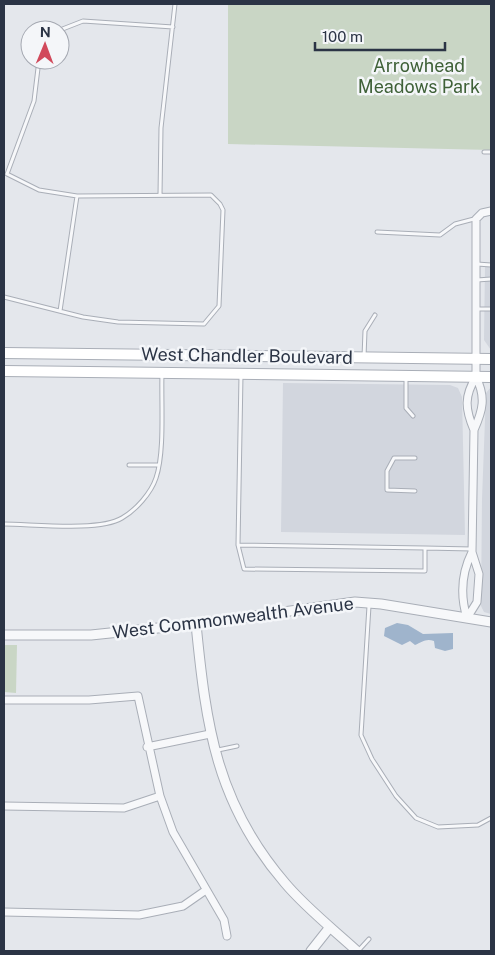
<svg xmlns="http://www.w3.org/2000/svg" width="495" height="955" viewBox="0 0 495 955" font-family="'Public Sans',sans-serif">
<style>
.built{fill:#d2d6de}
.green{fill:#c9d6c5}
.water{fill:#9fb4cc}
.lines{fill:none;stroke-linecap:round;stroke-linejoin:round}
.service-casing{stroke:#a9aeb7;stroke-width:5}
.minor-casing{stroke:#a9aeb7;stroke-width:9}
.tertiary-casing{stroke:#a9aeb7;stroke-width:11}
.secondary-casing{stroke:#a9aeb7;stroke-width:12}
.service{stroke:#f7f8fa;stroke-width:3}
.minor{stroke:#f7f8fa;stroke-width:7}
.tertiary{stroke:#f7f8fa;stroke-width:9}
.secondary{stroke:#fff;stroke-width:10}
.labels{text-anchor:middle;stroke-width:5;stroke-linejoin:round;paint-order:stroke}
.park-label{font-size:18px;fill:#3f6138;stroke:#f4f6f9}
.street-label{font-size:18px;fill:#2b3445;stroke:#f4f6f9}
</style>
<rect width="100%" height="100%" fill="#e4e7ec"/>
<!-- built -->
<path class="built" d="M485 266 491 267V350L484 340Z
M283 383 450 385 458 388 462 397 465 535 281 532Z
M491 387V614L484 612 481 606 482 499 486 393Z"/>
<!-- green -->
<path class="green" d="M228 4H491V150L228 144Z
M4 645H17L16 693 4 692Z"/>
<!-- water -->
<path class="water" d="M397 623 408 625 423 634 453 633V649L445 651 435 648 434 641C426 638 422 642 415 645L410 641 402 645 384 636 385 628Z"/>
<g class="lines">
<defs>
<path id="service" d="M60 30 83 21 173 27
M484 152H491
M160 195 161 128 175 4
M377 232 440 235 455 224 474 219
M477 264 491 265
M477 280 491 279
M4 297 83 317 118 322 204 324 219 306 223 210 220 204 211 195 77 196 39 190 7 174 34 101 39 60
M477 309H491
M60 311 77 196
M364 357 365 331 375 315
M406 379V408L413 416
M129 465H158
M415 491 387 490V471L394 458H415
M4 524C32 524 99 532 122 518 136 510 151 493 156 478 165 452 161 402 162 374
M238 545 244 569 425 571V548L238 545 241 375
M425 548 472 549
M369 606 361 735 372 759 396 796 416 818 438 827 478 825 491 818
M218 750 237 746
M358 951 369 939"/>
<path id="minor" d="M474 430C465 409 464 396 476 377
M467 618 477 602 479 574 472 552 474 430C483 410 486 397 476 377V219L482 213 491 211
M467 618C460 595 461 574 472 552
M4 700H89L138 696 160 796 173 832 224 920 227 936
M147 747 210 734
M4 806 124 808 160 796
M4 912 139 915 183 906 206 890"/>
<path id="tertiary" d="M196 624C206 725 216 803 285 883 306 908 333 929 357 951
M4 635H91L196 624 355 602 381 604 491 622
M311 951 330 927"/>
<path id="secondary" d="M4 353 491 359
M4 371 491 377"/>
</defs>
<!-- service casing -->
<use href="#service" class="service-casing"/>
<!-- minor casing -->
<use href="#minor" class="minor-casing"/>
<!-- tertiary casing -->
<use href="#tertiary" class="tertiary-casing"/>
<!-- secondary casing -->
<use href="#secondary" class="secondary-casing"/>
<!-- service -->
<use href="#service" class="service"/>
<!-- minor -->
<use href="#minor" class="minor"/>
<!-- tertiary -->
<use href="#tertiary" class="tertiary"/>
<!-- secondary -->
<use href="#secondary" class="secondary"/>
</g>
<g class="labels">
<!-- park labels -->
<g class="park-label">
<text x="419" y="72">Arrowhead<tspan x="419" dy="21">Meadows Park</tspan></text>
</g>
<!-- street labels -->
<g class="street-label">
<text transform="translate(247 356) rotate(1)" y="6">West Chandler Boulevard</text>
<text transform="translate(233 618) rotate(-7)" y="6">West Commonwealth Avenue</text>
</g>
</g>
<!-- border -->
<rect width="495" height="955" fill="none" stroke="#2b3445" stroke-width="10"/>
<!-- north arrow -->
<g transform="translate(45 45) rotate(1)"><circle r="24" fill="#f4f6f9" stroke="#a4a8b1"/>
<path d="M0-4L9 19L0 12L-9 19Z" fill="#d1495b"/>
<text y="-8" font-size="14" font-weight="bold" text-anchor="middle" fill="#2b3445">N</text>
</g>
<!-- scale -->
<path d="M315 42v8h130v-8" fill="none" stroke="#2b3445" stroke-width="2.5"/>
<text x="322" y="42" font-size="15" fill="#2b3445" stroke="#f4f6f9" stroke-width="4" paint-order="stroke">100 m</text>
</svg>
